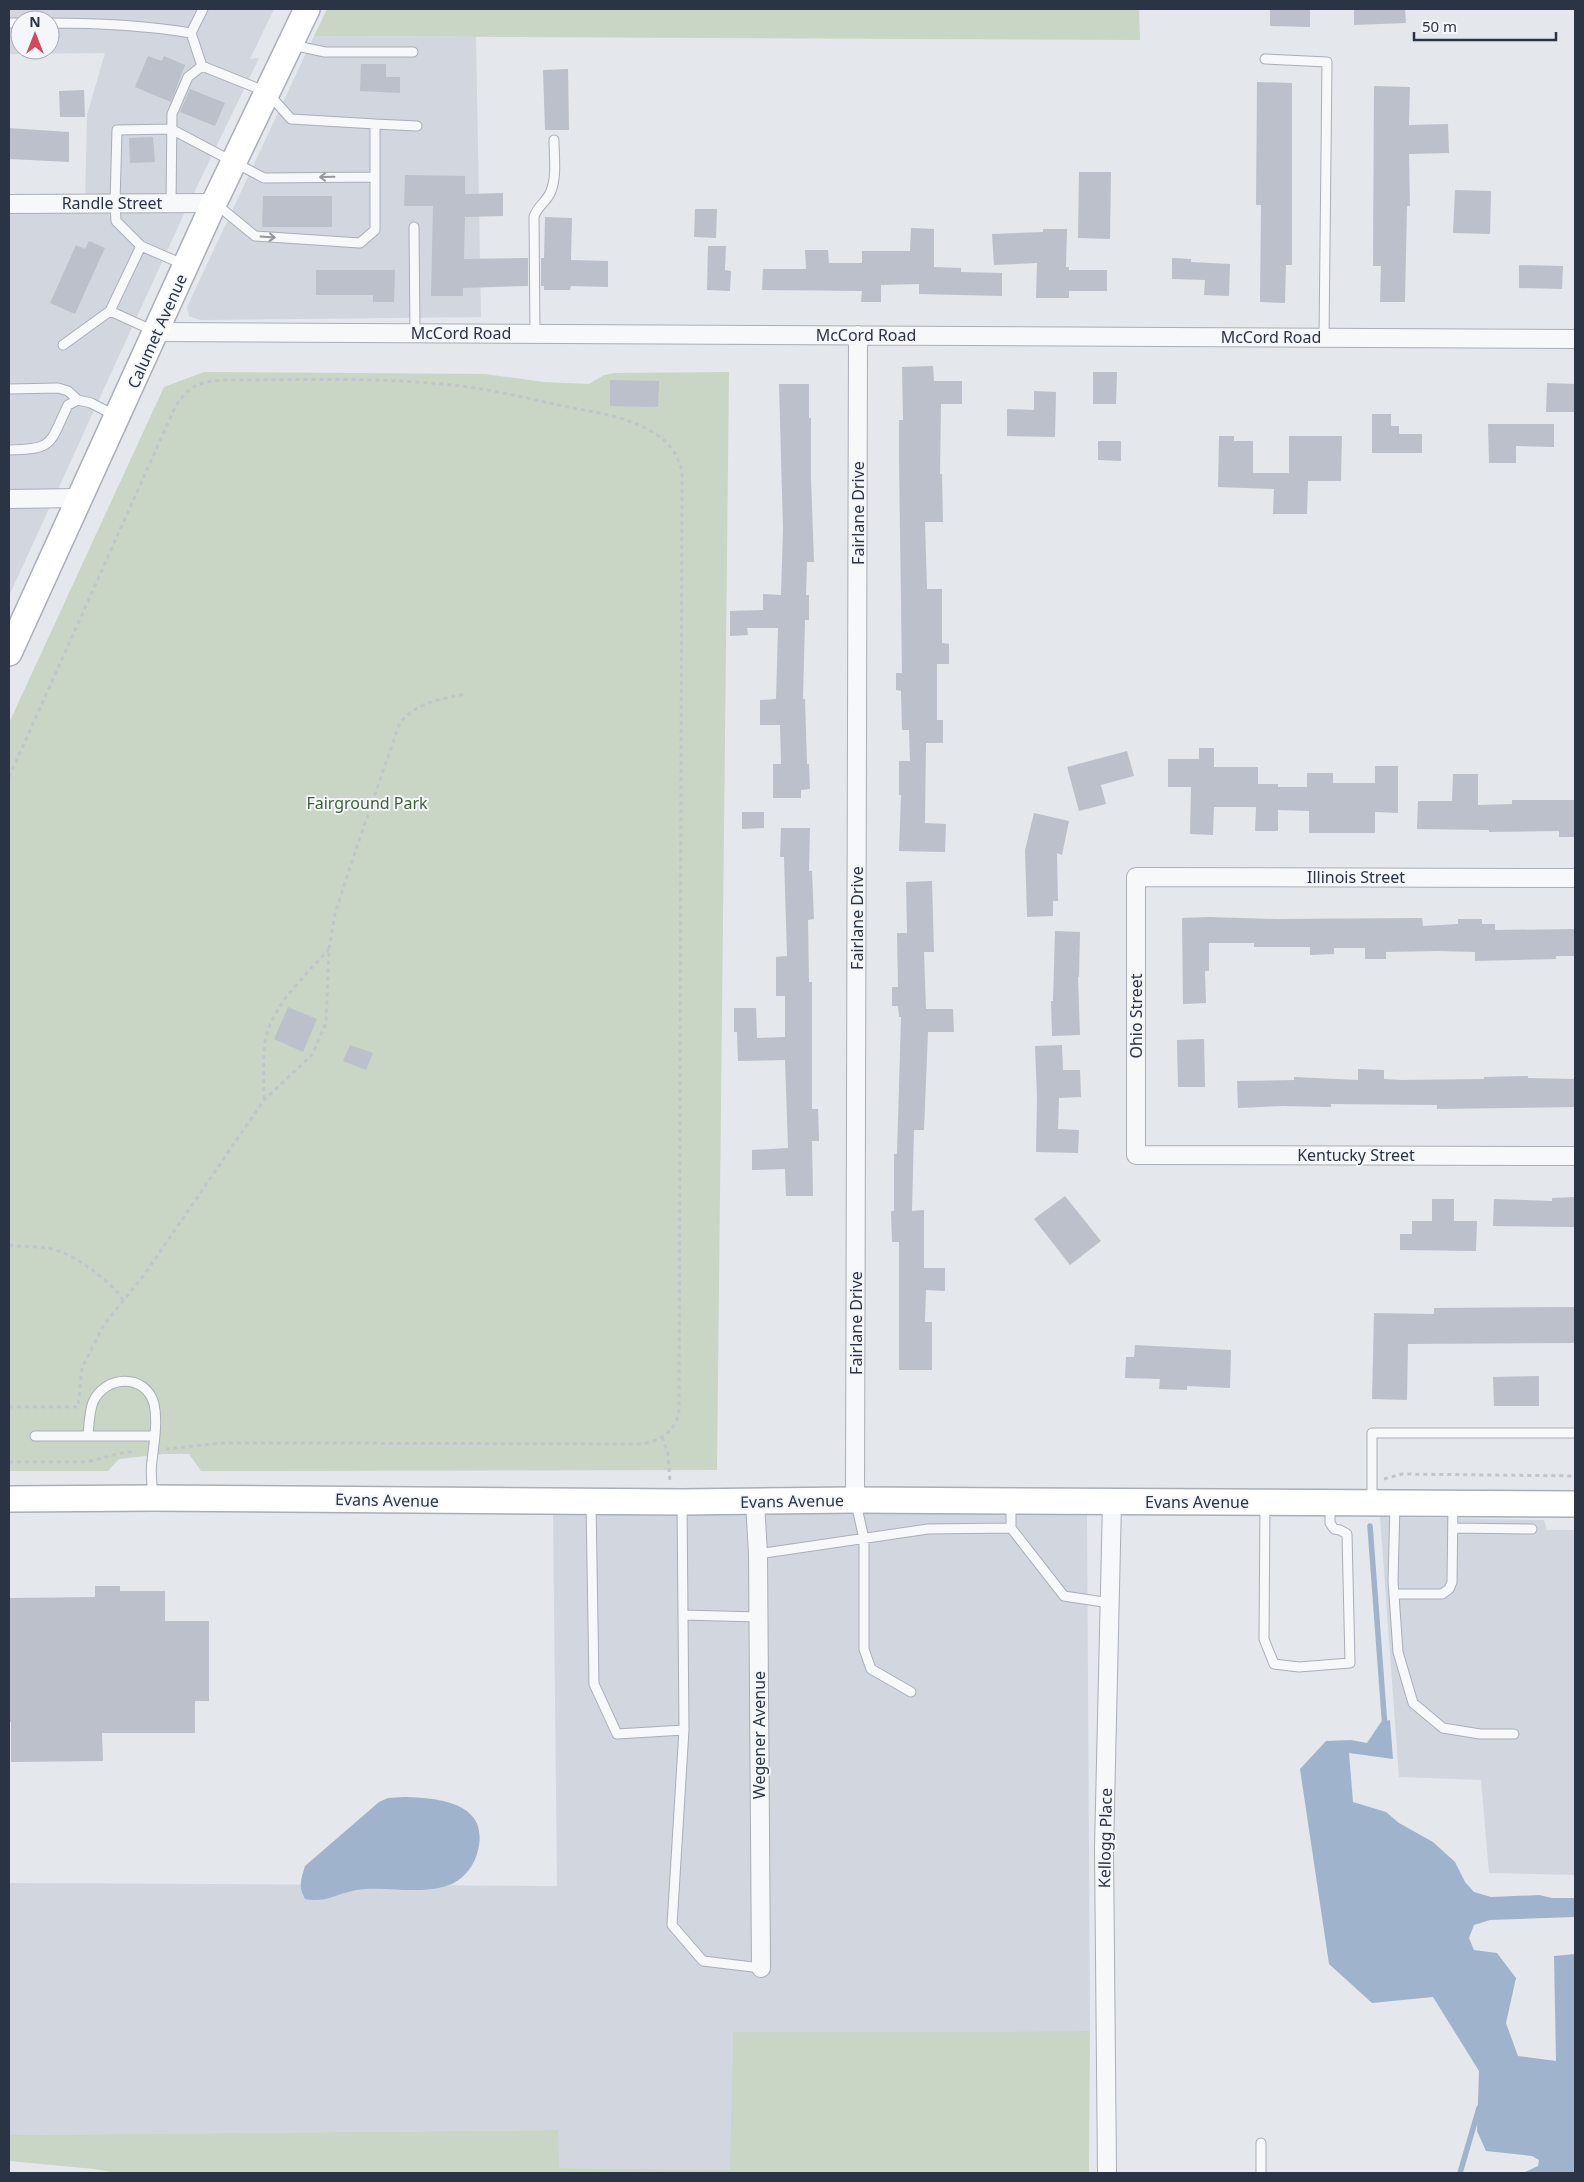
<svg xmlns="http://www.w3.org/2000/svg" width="1584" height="2182" viewBox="0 0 1584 2182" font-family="'Noto Sans',sans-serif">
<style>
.built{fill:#d2d6de;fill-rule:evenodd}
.green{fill:#c9d6c5}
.water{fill:#9fb4cc}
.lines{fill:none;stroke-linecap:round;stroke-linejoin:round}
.stream{stroke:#9fb4cc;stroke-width:5.5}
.building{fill:#bbc0ca}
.lane-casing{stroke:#a9aeb7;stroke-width:11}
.street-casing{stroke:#a9aeb7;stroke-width:20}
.secondary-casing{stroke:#a9aeb7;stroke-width:28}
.path{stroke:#c2c5cb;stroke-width:3;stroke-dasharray:4 4;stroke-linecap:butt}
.lane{stroke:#f7f8fa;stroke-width:9}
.street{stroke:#f7f8fa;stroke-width:18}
.secondary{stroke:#fff;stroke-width:25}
.oneway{stroke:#9196a0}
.labels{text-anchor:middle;stroke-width:4;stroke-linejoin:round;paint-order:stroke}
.street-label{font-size:16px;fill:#2b3445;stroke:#f4f6f9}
.park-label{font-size:16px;fill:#3f6138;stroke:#f4f6f9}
</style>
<rect width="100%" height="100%" fill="#e4e7ec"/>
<!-- built -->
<path class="built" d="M9 9H274L250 59 259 58 189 203 9 596V204L85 203 87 115 105 53 9 54ZM20 20H50V50H20Z
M314 36 476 37 481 317 200 320 189 316 187 307Z
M553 1511 1087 1514 1090 2031 733 2032 731 2170 558 2168V2130L9 2135V1883L557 1886Z
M1380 1517 1544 1520 1547 1530H1575V1875L1489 1873 1481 1780 1399 1777Z"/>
<!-- green -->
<path class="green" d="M327 9H1139L1140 40 314 36Z
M204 372 485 374 544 382 589 384 604 375 614 373 729 372 717 1470 201 1471 189 1454H164L119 1459 108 1471H9V723L164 387Z
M1090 2031 1089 2173H117L94 2169 9 2161V2135L558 2130 559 2168 730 2170 733 2032Z"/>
<!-- water -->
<path class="water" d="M1390 1720 1393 1759 1349 1753 1353 1802 1386 1812 1399 1823 1433 1842 1455 1862 1465 1882 1474 1892 1491 1897 1539 1895 1552 1898H1575V1917L1490 1920 1474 1925 1469 1938 1474 1950 1497 1953 1516 1978 1506 2023 1518 2056 1556 2061 1554 1956 1575 1954V2173H1523L1538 2166 1539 2160 1532 2156 1486 2151 1477 2131 1479 2071 1433 1997 1372 2003 1329 1964 1300 1769 1326 1741 1351 1740 1367 1743 1381 1722Z
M404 1797C441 1798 492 1803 477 1854 474 1865 465 1877 454 1883 423 1897 388 1885 356 1890 336 1894 326 1903 305 1899 298 1887 301 1879 305 1866L379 1802 388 1798Z"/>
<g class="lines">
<!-- stream -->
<path class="stream" d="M1370 1526 1385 1728
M1460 2173 1479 2108"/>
</g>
<!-- building -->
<path class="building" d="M1270 9H1310V27L1270 26Z
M1354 9H1405L1406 23 1354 25Z
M148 56 162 61 164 56 185 65 171 102 135 87Z
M361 64H386V77H400V93L360 91Z
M568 69 569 130H545L543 70Z
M1257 82 1292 83V265H1286L1285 303 1260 302 1261 205H1256Z
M1374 86 1410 87 1409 125 1448 124 1449 153 1409 154 1410 206H1407L1405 302H1380L1381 266H1373Z
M190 89 225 103 215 126 180 112Z
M84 90 85 117H60L59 91Z
M9 128 69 132V162L9 159Z
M153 137 155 162 130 163 129 138Z
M1079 172H1111L1110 239 1078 238Z
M405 175 465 176V194L503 193V216L465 217 464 259 528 258V286L463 288V296H431L433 206H404Z
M1455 190 1491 191 1490 234 1453 233Z
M263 196H332V227H262Z
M695 209H717L716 238 694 237Z
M545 217 572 218 571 260 608 261V287L571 286 570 290H544V286H541V258H544Z
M911 228 934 229V267L961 268V272L1002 273V296L919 294V284L881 285V302H861L862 291 762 290 763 269H806L805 250H828L829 263H862V251H910Z
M1043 229H1067L1066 267H1069V270H1107V291H1069V298H1036L1037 263 994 265 992 234 1043 232Z
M89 241 105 248 75 314 50 303 76 245 85 249Z
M708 246H726L725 270 731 271 730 291 707 290Z
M1172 258 1191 259V262L1230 264 1229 296 1204 295 1205 280 1172 279Z
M1519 265 1563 266 1562 289 1519 288Z
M316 270H395L394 302H373V295H316Z
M933 366 934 381H962V404H941L940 474H942L943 522H925L927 589H942V643L949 644V664H937V720H943V743H926L925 823 946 824 945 852 899 851 901 795H899V761H910L909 730H902L901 691 896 690V673H902L899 460V420H903L902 367Z
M1093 372H1117L1116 404H1093Z
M610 380 659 381 658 407 610 406Z
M1547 383 1575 384V412H1546Z
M779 384H809V418H811V477L814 562H807L806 595H809V620H805L803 699H805L807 764H809L810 789 801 790V798H773V764H781L780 725H760V700L776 699 778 628H747L748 635 730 636V611L763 610V594L781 595 783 529Z
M1034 391 1056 392 1055 437 1007 436V409L1034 410Z
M1372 414H1391V426H1399V434H1422V453H1372Z
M1488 424H1554V447L1516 446V463H1489Z
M1219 436H1234V441H1253V473H1289V436H1342L1341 481H1308L1307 514H1273L1274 489 1218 487Z
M1098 441H1121V461L1098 460Z
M1199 748H1214V767H1258V784H1278V787H1307V773H1333V783H1375V766H1398V813L1375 812V833H1309V811L1278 810V831H1255L1256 807H1214L1213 835 1190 834 1191 787H1168V759H1199Z
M1127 751 1134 776 1101 785 1106 804 1079 811 1067 767Z
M1453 774H1478V805L1512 804V800H1575V837H1559V831L1489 832V830L1417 829 1418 801H1452Z
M742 812H764V828L742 829Z
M1034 813 1069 821 1062 855 1057 853 1058 901H1053V916L1027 917 1025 850Z
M781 828H810L809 871H812L814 919 808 920 809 982H812V1109H818L819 1141H812L813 1196H786L785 1169 752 1170V1150L788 1148 785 1060 738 1061 737 1032H734V1008H756L757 1038 785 1037V996H776V957L787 956 784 857H780Z
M932 881 934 952H924L926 1009H953L954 1032H928L924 1130H914L912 1211 924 1210V1268H945V1291L926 1290 925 1322H932V1370H899V1242H892L891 1211H894V1154H897L901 1017H899L898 1006H892V987H898L897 933H907L906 882Z
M1209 917 1276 919 1422 918 1423 926 1458 924V919H1482V924H1495V930L1575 929V956H1556V959L1475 961V952L1438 951 1386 952V959H1365V948H1334V954L1310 955V947H1254V943H1209V971H1205L1206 1003 1183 1004 1182 918Z
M1055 931 1080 932 1079 977H1078L1080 1035 1052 1036 1051 1001H1053Z
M288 1007 317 1019 303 1052 274 1039Z
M1204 1039 1205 1087H1178L1177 1040Z
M350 1045 373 1053 366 1070 343 1061Z
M1062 1045 1063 1070H1080L1081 1097 1059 1098 1058 1129 1079 1130 1078 1153 1036 1152 1037 1098 1035 1046Z
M1358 1069 1384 1070V1079L1401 1080 1484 1079V1077L1528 1076V1078L1575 1079V1107L1437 1109V1105L1331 1104V1107L1284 1106 1238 1108 1237 1081 1294 1080V1077L1358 1080Z
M1065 1196 1101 1241 1070 1265 1034 1219Z
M1575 1197V1227L1493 1226 1494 1199 1552 1201V1198Z
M1432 1199H1454V1221H1477L1476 1251 1400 1250V1234H1412V1221H1432Z
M1575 1307V1343L1408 1344 1407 1400 1372 1399 1374 1313 1434 1314V1308Z
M1135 1345 1231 1350 1230 1388 1187 1386V1390L1159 1389 1160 1379 1125 1378 1126 1357H1134Z
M1539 1376V1406H1494L1493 1377Z
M95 1586H120V1591H165V1621H209V1701H195V1733H102L103 1761 11 1762V1722L9 1721V1598L95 1597Z"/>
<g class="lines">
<defs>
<path id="lane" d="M9 23H20
M50 23C98 23 144 25 191 33L203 9
M191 33 202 66 267 92 291 119 375 124V230L360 243 255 236 216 204
M292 45 325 52H413
M1265 59 1327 62 1324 337
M375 124 417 126
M171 203 172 114 188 77 202 66
M414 227 415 333
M141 246 116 221 115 203 117 130 171 129 264 178 375 177
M154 331 110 311 141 246 185 265
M535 334 534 217C537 206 547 202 551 191 557 176 554 156 554 140
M63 345 110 311
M9 389 58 388 68 391 78 400
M9 450C55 449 49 444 68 405L78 400 91 403 116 416
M35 1436H155
M88 1436C89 1425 89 1413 93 1402 105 1375 146 1373 154 1404 158 1421 154 1443 152 1461 150 1472 152 1484 153 1495
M1372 1501V1433H1575
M591 1502 594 1684 617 1734 684 1730 682 1502
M856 1503 864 1539V1649L871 1669 911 1692
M1265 1503 1264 1639 1274 1664 1299 1667 1350 1663 1347 1534 1340 1530 1334 1529 1330 1523V1504
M1011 1504V1528
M1395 1504 1393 1581 1398 1652 1413 1703 1443 1728 1480 1734H1514
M1453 1528 1532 1529
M758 1554 928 1529 1011 1528 1064 1596 1110 1603
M1394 1594H1442L1449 1589 1452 1582 1453 1504
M683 1615 758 1617
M684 1730 672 1925 703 1961 761 1968
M1261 2143V2173"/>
<path id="street" d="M9 204 214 203
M157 332 1575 339
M9 499 80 498
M1575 878 1136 877V1155L1575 1156
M855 1500 858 335
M755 1502 758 1554 761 1968
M1107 2173 1104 1849 1112 1502"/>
<path id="secondary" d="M9 653 214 203 307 9
M9 1499 153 1498 682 1502 855 1500 1575 1504"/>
</defs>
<!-- lane casing -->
<use href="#lane" class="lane-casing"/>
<!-- street casing -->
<use href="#street" class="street-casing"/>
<!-- secondary casing -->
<use href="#secondary" class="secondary-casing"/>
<!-- path -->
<path class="path" d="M9 777 172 414C186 385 198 381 229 380 303 380 378 377 452 385 491 389 530 399 568 407 598 413 631 417 657 435 671 444 678 456 682 471L679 1410C676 1431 662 1440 643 1444L221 1443 166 1449
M264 1099C264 1080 262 1057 266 1037 275 1002 305 976 329 949
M9 1245C22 1247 35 1246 47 1248 71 1251 111 1281 123 1300
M9 1407H78L82 1368 103 1326 144 1275 264 1100 312 1055 326 1023 329 949 335 914 353 858 400 722C419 702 440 699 466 694
M662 1437 668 1454 670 1481
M9 1462H87L117 1454 135 1451
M1384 1479 1402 1474 1575 1476"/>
<!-- lane -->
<use href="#lane" class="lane"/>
<!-- street -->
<use href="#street" class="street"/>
<!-- secondary -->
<use href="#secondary" class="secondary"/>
</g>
<!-- one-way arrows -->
<defs><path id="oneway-shaft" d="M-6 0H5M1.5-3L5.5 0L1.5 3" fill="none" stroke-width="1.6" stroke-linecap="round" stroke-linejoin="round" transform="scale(1.25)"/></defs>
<g class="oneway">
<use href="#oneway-shaft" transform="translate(327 177) rotate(179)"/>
<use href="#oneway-shaft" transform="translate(268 237) rotate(4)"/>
</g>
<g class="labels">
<!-- street labels -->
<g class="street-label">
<text x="112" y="209">Randle Street</text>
<text transform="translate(157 331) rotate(-66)" y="6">Calumet Avenue</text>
<text x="461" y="339">McCord Road</text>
<text x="866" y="341">McCord Road</text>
<text x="1271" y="343">McCord Road</text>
<text transform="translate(858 513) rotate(-90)" y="6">Fairlane Drive</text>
<text x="1356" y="883">Illinois Street</text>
<text transform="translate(857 918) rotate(-90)" y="6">Fairlane Drive</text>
<text transform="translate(1136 1016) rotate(-90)" y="6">Ohio Street</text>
<text x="1356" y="1161">Kentucky Street</text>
<text transform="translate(856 1323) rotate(-90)" y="6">Fairlane Drive</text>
<text transform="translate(387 1500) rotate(1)" y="6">Evans Avenue</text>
<text transform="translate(792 1501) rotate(-1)" y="6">Evans Avenue</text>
<text x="1197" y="1508">Evans Avenue</text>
<text transform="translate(759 1735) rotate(-90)" y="6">Wegener Avenue</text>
<text transform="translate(1105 1838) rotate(-89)" y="6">Kellogg Place</text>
</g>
<!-- park labels -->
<g class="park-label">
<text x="367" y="809">Fairground Park</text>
</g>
</g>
<!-- border -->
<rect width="1584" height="2182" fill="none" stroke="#2b3445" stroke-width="20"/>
<!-- north arrow -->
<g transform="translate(35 35)"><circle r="24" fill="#f4f6f9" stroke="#a4a8b1"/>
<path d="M0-4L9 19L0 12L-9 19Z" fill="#d1495b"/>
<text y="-8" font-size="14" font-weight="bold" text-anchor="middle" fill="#2b3445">N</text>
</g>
<!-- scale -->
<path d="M1414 32v8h142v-8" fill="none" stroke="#2b3445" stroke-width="2.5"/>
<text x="1422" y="32" font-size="15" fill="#2b3445" stroke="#f4f6f9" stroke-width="4" paint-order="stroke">50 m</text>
</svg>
